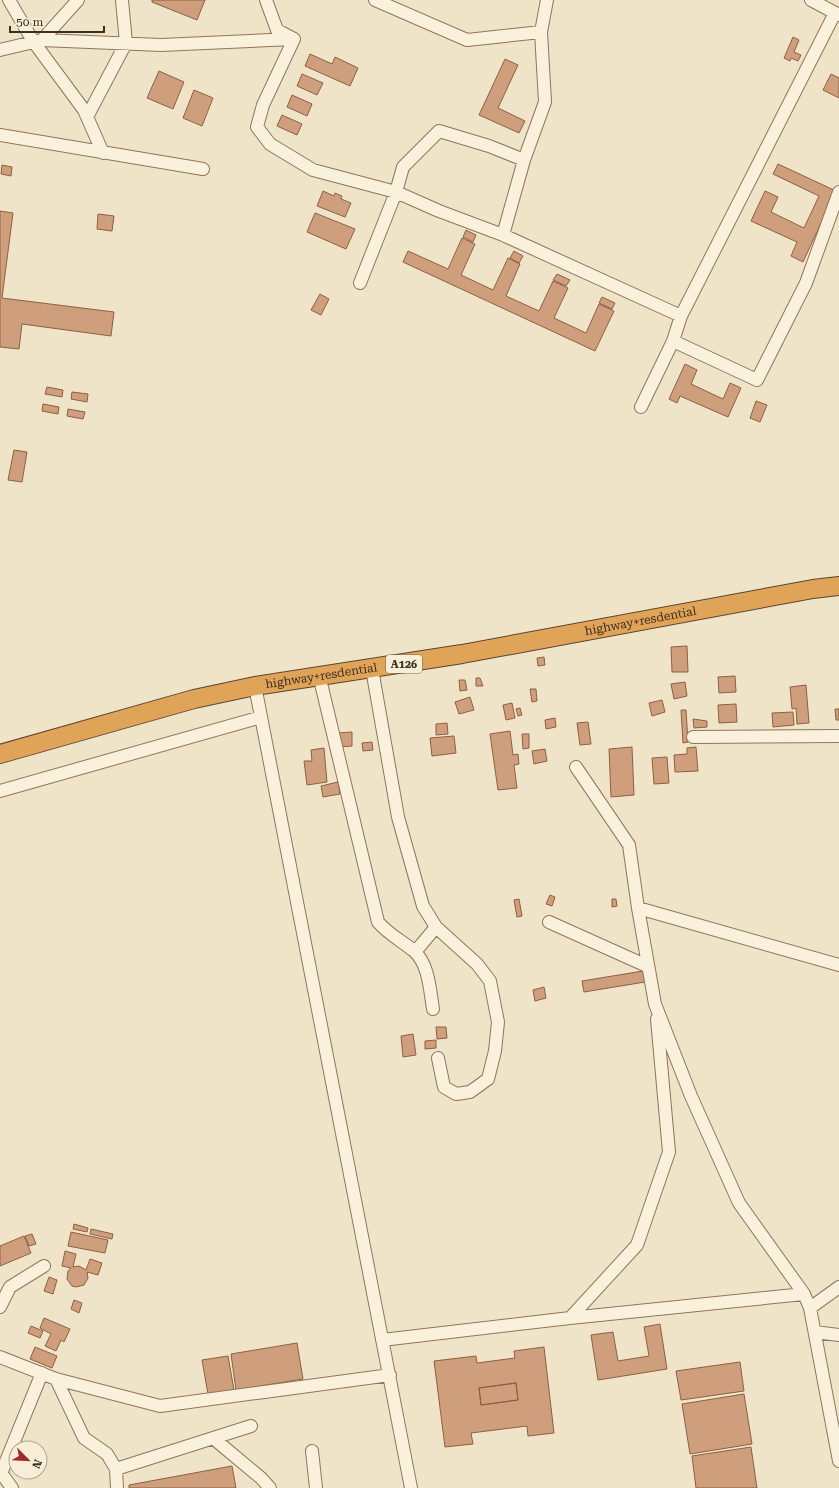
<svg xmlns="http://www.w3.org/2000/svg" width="839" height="1488" viewBox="0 0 839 1488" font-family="'Roboto Serif',serif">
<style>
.building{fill:#cf9f7d;stroke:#8d5f41;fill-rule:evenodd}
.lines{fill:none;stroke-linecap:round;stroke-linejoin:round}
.minor-casing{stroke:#8d765c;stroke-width:14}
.highway-casing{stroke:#5b4430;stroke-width:20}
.minor{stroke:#faf1dc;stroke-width:12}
.highway{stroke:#e0a458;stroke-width:18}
.labels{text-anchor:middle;stroke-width:3.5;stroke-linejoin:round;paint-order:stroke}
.shield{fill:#f7eed8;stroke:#756857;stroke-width:1}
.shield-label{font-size:11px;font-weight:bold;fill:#3d2e20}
.street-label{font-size:12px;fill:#3d2e20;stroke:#f7eed8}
</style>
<rect width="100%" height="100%" fill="#f0e4c8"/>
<!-- building -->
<path class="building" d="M152 0H205L197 20 152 2Z
M793 37 799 40 794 52 801 55 798 61 791 58 790 61 784 58Z
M310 54 332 64 335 57 358 68 350 86 305 66Z
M505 59 518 65 498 108 525 121 519 133 479 115Z
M159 71 184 82 173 109 147 98Z
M302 74 323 83 317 95 297 86Z
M831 74 839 78V98L823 90Z
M194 90 213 98 202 126 183 118Z
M292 95 312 104 307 116 287 107Z
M282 115 302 124 297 135 277 126Z
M778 164 836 191 803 262 791 256 797 242 751 221 765 191 778 197 771 212 804 228 819 196 773 174Z
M2 165 12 167 11 176 1 174Z
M323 191 334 196 335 193 342 196 341 199 351 203 345 217 317 206Z
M0 211 13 213 2 298 114 312 111 336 22 324 19 349 0 347Z
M315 213 355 229 346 249 307 232Z
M98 214 114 216 112 231 97 229Z
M466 230 476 235 473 242 463 237Z
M462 238 475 244 461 275 493 290 508 258 520 264 506 296 539 311 553 281 568 288 554 318 586 333 599 304 614 311 595 351 403 262 408 251 448 269Z
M514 251 523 256 519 263 510 258Z
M557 274 570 280 566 286 553 280Z
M320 294 329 299 321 315 311 310Z
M602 297 615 303 612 309 599 303Z
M685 364 697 370 691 384 723 399 730 383 741 388 728 417 680 396 677 403 669 399Z
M47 387 63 390 62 397 45 394Z
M72 392 88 394 87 402 71 399Z
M756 401 767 405 760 422 750 418Z
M43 404 59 407 58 414 42 411Z
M68 409 85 412 83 419 67 416Z
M14 450 27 452 22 482 8 480Z
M687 646 688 672H672L671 647Z
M544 657 545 665 538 666 537 658Z
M735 676 736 692 719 693 718 677Z
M476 678H480L483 686H476Z
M459 680H465L467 690 460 691Z
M685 682 687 696 674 699 671 684Z
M806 685 809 723 797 724 796 708 792 709 790 687Z
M530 689H536L537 701 532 702Z
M470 697 474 710 459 714 455 702Z
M662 700 665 712 652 716 649 703Z
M512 703 515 718 506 720 503 705Z
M736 704 737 722 719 723 718 705Z
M520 708 522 715 518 716 516 709Z
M835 709H839V720H836Z
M681 710H686L688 742 683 743Z
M793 712 794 725 773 727 772 713Z
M555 718 556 727 546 729 545 720Z
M693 719 707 721V727L694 728Z
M588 722 591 744 580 745 577 723Z
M447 723 448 734 436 735V724Z
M510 731 513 755 518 754 519 764 514 765 517 788 498 790 490 734Z
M352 732V746L338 747V733Z
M522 734H529V748L523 749Z
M454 736 456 753 432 756 430 738Z
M372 742 373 750 363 751 362 743Z
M632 747 634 795 611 797 609 749Z
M696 747 698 771 675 772 674 755 687 754V748Z
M324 748 327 782 307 785 304 761H312L311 750Z
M545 749 547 761 534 764 532 751Z
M667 757 669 783 654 784 652 758Z
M338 782 340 794 323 797 321 786Z
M550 895 555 897 552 906 546 904Z
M519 899 522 916 517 917 514 900Z
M612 899H616L617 906 612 907Z
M643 971 645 982 584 992 582 981Z
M544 987 546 998 535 1001 533 990Z
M436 1027H446L447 1038 437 1039Z
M413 1034 416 1055 403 1057 401 1036Z
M436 1040V1048L425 1049V1041Z
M74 1224 88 1228 87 1232 73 1229Z
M91 1229 113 1234 112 1239 90 1234Z
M71 1232 108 1240 105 1253 68 1246Z
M32 1234 36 1244 29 1246 25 1236Z
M24 1236 31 1253 0 1266V1246Z
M65 1251 76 1254 73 1267 79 1266 86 1270 90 1259 102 1263 98 1275 87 1272 88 1278 84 1285 76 1287 72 1286 67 1279 68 1271 71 1268 62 1266Z
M49 1277 57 1280 53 1294 44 1291Z
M74 1300 82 1303 79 1313 71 1309Z
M44 1318 70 1329 64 1342 61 1340 56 1351 45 1346 51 1334 40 1328Z
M660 1324 667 1369 598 1380 591 1335 613 1332 618 1361 649 1356 644 1327Z
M31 1326 43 1331 40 1338 28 1333Z
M297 1343 303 1379 236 1390 231 1354Z
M35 1347 57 1356 52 1368 30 1359Z
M544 1347 554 1433 528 1436 527 1426 471 1433 473 1444 445 1447 434 1361 476 1356 477 1363 515 1358 514 1351ZM516 1383 518 1400 481 1405 479 1388Z
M228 1356 234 1390 208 1394 202 1360Z
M740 1362 744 1391 681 1400 676 1371Z
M516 1383 518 1400 481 1405 479 1388Z
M744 1394 752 1444 690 1454 682 1404Z
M751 1447 757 1488H696L692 1456Z
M232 1466 236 1488H129V1485Z"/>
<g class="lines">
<defs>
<path id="minor" d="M9 0 33 41 84 110 103 153
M266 0 277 30 294 39 263 105 257 127 270 144 313 170 396 192 439 211 503 235 681 316
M375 0 467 40 541 32
M811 0 839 15
M42 40 161 45 293 39
M0 50 42 40 78 0
M87 117 126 43 122 0
M0 135 203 169
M503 235 524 160 545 102 541 32 547 0
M360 283 396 192 403 167 439 131 489 146 524 160
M673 341 757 380 806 283 839 192
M641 407 673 341 681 316 835 13
M372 669 398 817 423 906 436 927 477 964 490 981 498 1022 495 1051 488 1079 470 1092 456 1094 444 1087 438 1058
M319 675 378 922C388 934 402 941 414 951 429 964 430 991 433 1009
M255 686 411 1488
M693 737 839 736
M576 767 629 845 638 908 655 1004 691 1096 739 1203 804 1294 810 1308 839 1461
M0 791 261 717
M638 908 839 965
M549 922 647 966
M415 952 436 927
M0 1307 10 1287 44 1266
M810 1308 839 1287
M570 1318 637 1245 669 1152 657 1019
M815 1332 839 1335
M382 1340 570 1318 804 1294
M0 1357 56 1379 160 1406 390 1375
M56 1379 84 1438 107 1454 116 1469
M213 1438 261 1478 270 1488
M312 1451 316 1488
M2 1474 12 1488
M0 1476 42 1373
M117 1488 116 1469 251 1426"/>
<g id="highway">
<path id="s1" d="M0 754 194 699 255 686 462 654 813 589 839 586"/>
</g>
</defs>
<!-- minor casing -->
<use href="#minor" class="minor-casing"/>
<!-- highway casing -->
<use href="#highway" class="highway-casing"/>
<!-- minor -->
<use href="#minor" class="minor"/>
<!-- highway -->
<use href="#highway" class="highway"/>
</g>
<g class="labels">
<!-- shield labels -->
<rect class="shield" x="386" y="655" width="36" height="18" rx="3"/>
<g class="shield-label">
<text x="404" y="668">A126</text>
</g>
<!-- street labels -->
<g class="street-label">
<text dy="4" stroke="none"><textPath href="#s1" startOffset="655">highway+resdential</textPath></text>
<text dy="4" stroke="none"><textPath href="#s1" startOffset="331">highway+resdential</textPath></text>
</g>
</g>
<!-- north arrow -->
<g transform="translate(28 1460) rotate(114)"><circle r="19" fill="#f7eed8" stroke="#ada18e"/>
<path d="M0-3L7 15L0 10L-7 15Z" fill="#9e2a2b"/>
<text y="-6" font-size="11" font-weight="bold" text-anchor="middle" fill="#3d2e20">N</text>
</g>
<!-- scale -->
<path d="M10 26v6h94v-6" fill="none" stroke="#3d2e20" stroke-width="2"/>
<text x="16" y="26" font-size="12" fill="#3d2e20" stroke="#f7eed8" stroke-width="3" paint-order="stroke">50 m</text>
</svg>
